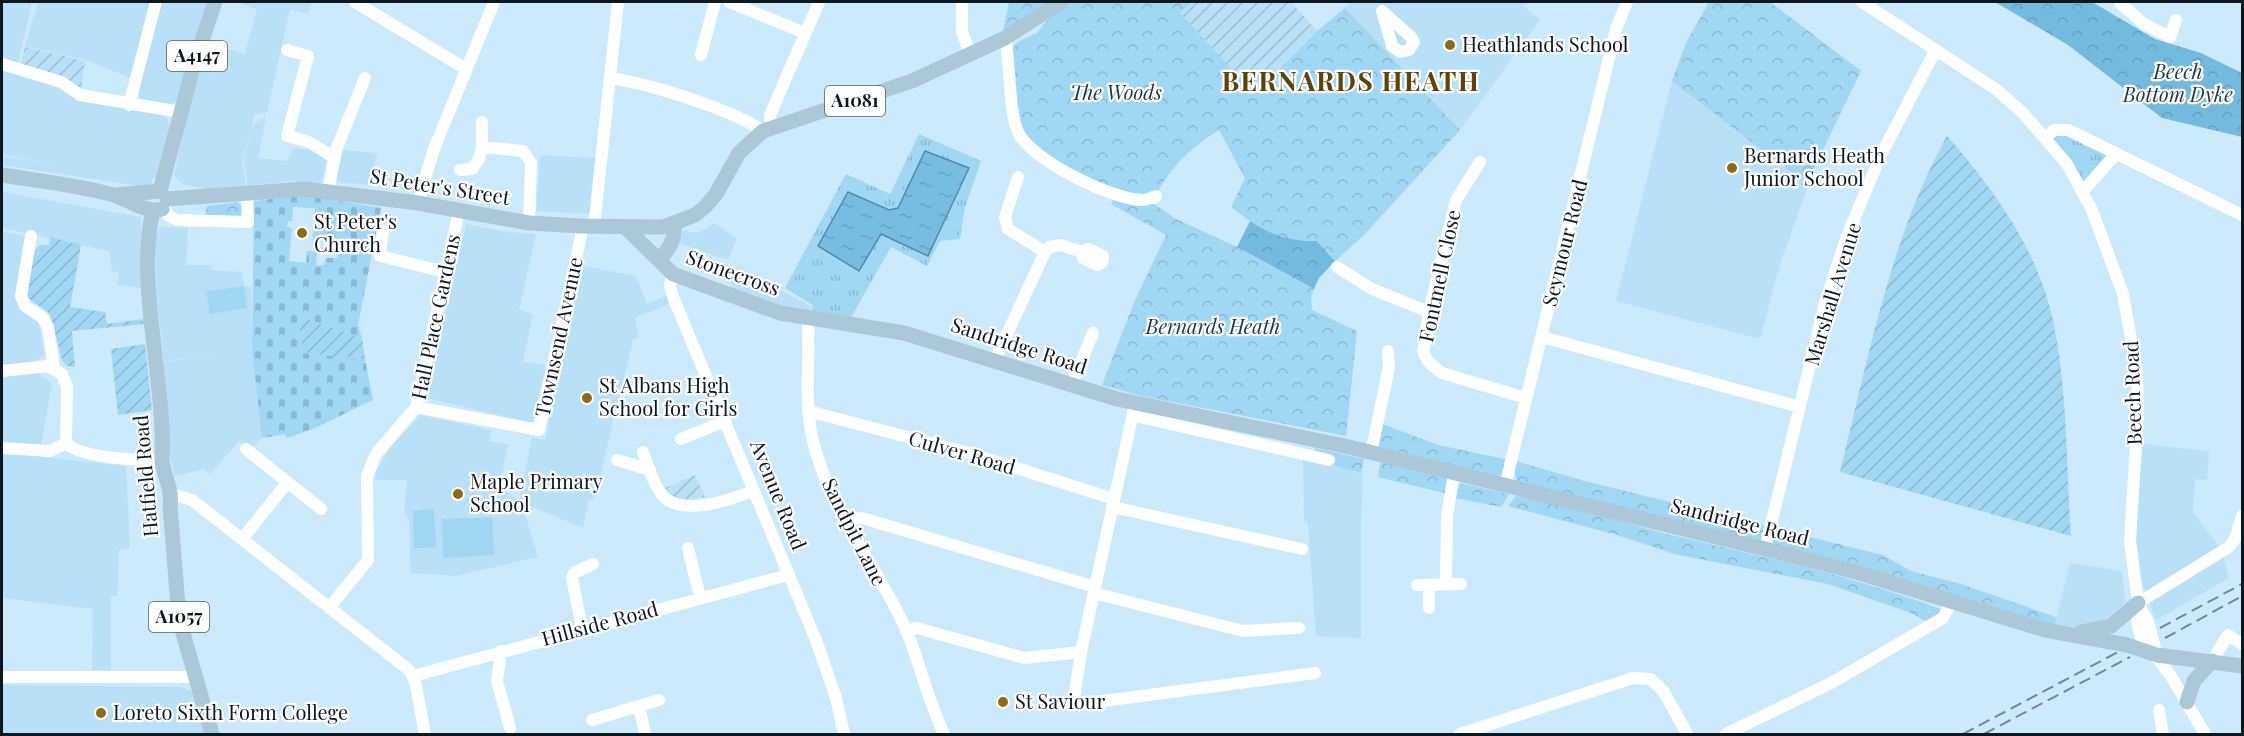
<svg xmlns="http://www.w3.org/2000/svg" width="2244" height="736" viewBox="0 0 2244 736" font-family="'Playfair Display',serif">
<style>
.built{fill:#b8e0f6}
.industrial{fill:url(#industrial-furrows)}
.grass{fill:url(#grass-tufts)}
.forest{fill:url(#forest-crowns)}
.cemetery{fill:url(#cemetery-stones);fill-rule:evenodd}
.park{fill:url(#park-crowns)}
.garden{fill:url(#garden-furrows)}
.pitch{fill:#a0d7f5}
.water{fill:url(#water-ripples);stroke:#568aa6;stroke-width:1.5}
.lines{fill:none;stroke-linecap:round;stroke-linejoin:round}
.minor{stroke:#fff;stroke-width:12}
.major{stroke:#acc8d7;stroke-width:15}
.rail{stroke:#748a97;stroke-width:2;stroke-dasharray:12 6;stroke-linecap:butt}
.poi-dot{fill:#916b12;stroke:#fff;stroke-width:2}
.labels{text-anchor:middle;stroke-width:4.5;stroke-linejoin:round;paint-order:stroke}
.shield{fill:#fff;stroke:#555d62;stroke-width:1.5}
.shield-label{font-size:18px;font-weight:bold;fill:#0c171e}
.poi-label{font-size:20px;fill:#0c171e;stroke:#fff;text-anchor:start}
.park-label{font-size:20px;font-style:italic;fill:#183848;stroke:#fff}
.street-label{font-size:20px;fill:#0c171e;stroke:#fff}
.district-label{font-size:26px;font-weight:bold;letter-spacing:1.5px;fill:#5d4305;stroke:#fff}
</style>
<defs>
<pattern id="industrial-furrows" width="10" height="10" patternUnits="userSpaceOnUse" patternTransform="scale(1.5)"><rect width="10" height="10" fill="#b8e0f6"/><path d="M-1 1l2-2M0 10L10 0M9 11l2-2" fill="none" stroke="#9dbfd2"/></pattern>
<pattern id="grass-tufts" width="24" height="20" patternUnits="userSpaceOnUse" patternTransform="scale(1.5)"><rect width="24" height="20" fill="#a0d7f5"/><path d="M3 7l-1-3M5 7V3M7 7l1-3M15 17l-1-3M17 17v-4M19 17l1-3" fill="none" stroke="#89b8d2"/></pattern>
<pattern id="forest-crowns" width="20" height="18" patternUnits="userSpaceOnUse" patternTransform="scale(1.5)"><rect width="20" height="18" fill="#74badf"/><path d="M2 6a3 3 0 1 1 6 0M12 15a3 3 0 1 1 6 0" fill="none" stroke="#639fbf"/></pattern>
<pattern id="cemetery-stones" width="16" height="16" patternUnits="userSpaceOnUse" patternTransform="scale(1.5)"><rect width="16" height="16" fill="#a0d7f5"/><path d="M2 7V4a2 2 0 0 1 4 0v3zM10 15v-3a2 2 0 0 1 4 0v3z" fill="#89b8d2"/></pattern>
<pattern id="park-crowns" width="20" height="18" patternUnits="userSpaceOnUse" patternTransform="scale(1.5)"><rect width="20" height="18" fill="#a0d7f5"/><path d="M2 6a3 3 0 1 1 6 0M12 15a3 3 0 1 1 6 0" fill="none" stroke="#89b8d2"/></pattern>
<pattern id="garden-furrows" width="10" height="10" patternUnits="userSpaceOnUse" patternTransform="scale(1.5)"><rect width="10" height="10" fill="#a0d7f5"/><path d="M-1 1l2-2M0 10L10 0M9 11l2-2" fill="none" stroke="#89b8d2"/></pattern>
<pattern id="water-ripples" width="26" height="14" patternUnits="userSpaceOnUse" patternTransform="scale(1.5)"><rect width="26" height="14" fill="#76bce1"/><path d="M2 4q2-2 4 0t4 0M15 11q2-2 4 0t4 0" fill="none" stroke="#65a1c1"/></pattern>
</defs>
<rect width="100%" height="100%" fill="#cbeafc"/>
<!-- built -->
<path class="built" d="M2 2H32L17 69 135 110 167 117 170 130 160 177 152 178V184L145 187 2 165V156L54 165 2 154Z
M38 2H213L176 101 169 105 141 101 137 92 139 81 121 74 86 60 25 46Z
M237 2H311L308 14 290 9 267 112 255 114 251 129 256 122 266 117 258 158 287 161 293 148 321 151 327 158 321 183 291 181 248 186 244 161 250 133 242 162 247 190H211L182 184 174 175 198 68 216 73 222 56H226L229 49 245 54 257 9Z
M1351 2H1527L1523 6 1540 20 1460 130 1345 8Z
M1709 2H1770L1861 71 1816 164 1780 264 1760 339 1616 301 1672 81 1686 43Z
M344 150 377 153 371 185 338 182 336 178Z
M540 155 597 158 591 211 589 214 536 211Z
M2 192 141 217 142 288 117 285 119 272 112 271 109 251 2 228Z
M714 223 737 238 728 260 679 243 683 231 699 233Z
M466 224 507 232 536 234 519 310 533 314 523 362 546 365 532 423 427 398Z
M161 227 188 228 186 265H212L211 270 242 272 244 285 251 288 252 349 262 438 254 446 243 447 239 441 210 474 204 469 175 476 167 443 158 363 211 355 164 361 157 298 155 233Z
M2 231 30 237 23 311 39 324 44 355 36 361 38 373 52 383 41 446 42 457 126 466 130 546 129 549 119 550 117 596H111V670H92L93 609 2 598Z
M583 266 636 276 647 304 666 296 669 304 635 318 639 337 633 340 594 500 589 499 583 528 521 502 538 557 455 576 411 573 409 520 404 513 407 480H375L377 470 390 448 420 415 491 430 489 441 508 445 499 487 519 501 532 438 545 440Z
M738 268 811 306 810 316 728 291Z
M2143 444 2209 451 2207 480 2195 479 2193 512 2221 549 2229 578 2156 620 2142 581 2135 528Z
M1303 458 1363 474 1361 521V638L1316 636 1308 525 1304 521Z
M2070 563 2122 571 2125 601 2116 617 2091 626 2054 627Z
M2 685 180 687 194 692 207 734H2Z"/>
<!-- industrial -->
<path class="industrial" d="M1192 2H1291L1317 31 1256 96 1180 13Z
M25 47 85 61 81 91 20 67Z
M695 475 705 497 675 500 668 495 665 488Z"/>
<!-- grass -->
<path class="grass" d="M2054 130 2116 154 2083 191 2045 138Z
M919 134 981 161 965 207 960 239 940 241 927 266 891 247 849 321 811 316 813 305 785 288 846 174 890 194Z"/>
<!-- forest -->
<path class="forest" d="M1995 2H2092L2155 39 2201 53 2242 73V137L2162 118 2068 45Z
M1250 221C1273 235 1290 241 1317 241L1335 261 1319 278 1314 289 1237 247Z"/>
<!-- cemetery -->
<path class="cemetery" d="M304 195 381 208 358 325 362 338 298 316 303 353 365 359 373 400 313 429 287 438 285 434 262 438 252 349 254 201ZM293 207 315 208 312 246H317L318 238H327V246L338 247 337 258H325L324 265H316L317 252 307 251 306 263 289 261 292 228 287 227 288 221H292Z"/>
<!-- park -->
<path class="park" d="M1009 2H1052L1003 31Z
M1069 2H1192L1180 13 1256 95 1317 31 1345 8 1460 130 1364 235 1335 261 1317 241C1280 241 1260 230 1231 207L1245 178 1219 130C1189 149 1166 170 1153 203L1176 219 1237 247 1314 289 1311 298 1312 310 1357 331 1346 436 1137 395 1102 385 1135 300 1166 235 1111 204 1117 193C1080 177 1033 162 1018 121 1010 101 1012 73 1010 51L1018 42 1037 33 1052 14Z
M1709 2H1770L1861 71 1816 164 1809 186 1672 81 1686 43Z
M237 202 243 207 242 214 239 217 205 215 207 206Z
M1380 423 1438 445 1509 460 1504 481 1373 449Z
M1315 448 1364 459 1361 473 1331 465 1316 453Z
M1382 454 1452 473 1448 494 1378 477Z
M1512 460 1585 481 1767 526 1763 546 1517 481Z
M1460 483 1509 494 1501 507 1455 498Z
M1516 496C1567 504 1617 521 1667 534 1760 556 1855 576 1945 611L1929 623 1911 613 1828 584 1674 554 1617 535 1508 506Z
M1770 527 1883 555 1911 571 1961 584 2056 617 2055 625 1953 599 1849 562 1765 549Z"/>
<!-- garden -->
<path class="garden" d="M1947 136C1994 189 2038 250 2053 321 2068 391 2066 464 2071 536L1840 472C1867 363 1891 235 1947 136Z
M50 237 81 245 70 307 105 312 107 324 143 319 144 324 72 331 75 367 67 366 62 360 50 314 27 297 34 251 41 245H49Z
M298 316 362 338 365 359 303 353Z
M145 344 152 410 118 415 111 349Z"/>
<!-- pitch -->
<path class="pitch" d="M244 286 247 308 210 314 206 291Z
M434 509 436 547 414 548 413 511Z
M492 517 494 555 443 558 442 519Z"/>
<!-- water -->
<path class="water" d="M925 151 969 168 928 256 881 234 859 271 818 246 848 192 889 210 898 208Z"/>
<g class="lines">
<!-- minor -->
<path class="minor" d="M355 2 466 69
M729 2 805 33
M962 2V32L971 55
M1862 2 1997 90 2023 113 2067 164 2092 210 2123 294 2137 372 2138 411 2130 541 2138 603 2137 622 2141 637 2171 676 2205 734
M2120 3 2144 24 2170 37 2176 20
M1382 11 1411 37 1414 42 1409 50 1400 52 1392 46Z
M1005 38C1011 65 1008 112 1019 134 1034 161 1112 200 1143 200 1147 200 1152 197 1156 196L1154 198
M287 50 308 56 287 136 309 142 333 157
M701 55 715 2
M2 64 61 82 80 95 181 112
M610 78C650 84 731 109 763 131
M129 105 156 2
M771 128 770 115 819 2
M2045 138 2054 130H2068L2242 215
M482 147 523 151 531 163 529 223
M1480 162 1456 200 1429 312 1423 352 1429 363 1442 373 1526 398
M460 170 472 169 479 159 482 147V122
M1018 177 1005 217 1008 229 1045 252
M328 191 336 150 365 78
M2083 191 2116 154
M418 203 434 149 494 2
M164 208 169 216 177 220 248 222 247 193
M594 227 618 2
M383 231 380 256 445 272
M31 236 21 296 25 306 42 317 48 327 54 368
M1337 267 1372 289 1429 312
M673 274 670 286 673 297 816 640 836 698 844 734
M808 319C810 357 804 399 812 437 830 515 877 563 907 632 921 666 928 701 944 734
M1542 337 1800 407
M994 362 1045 252 1049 247 1061 245 1082 252 1088 249 1103 256 1102 263 1098 265 1083 258 1082 252
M2 371 48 366 62 374 67 387 66 443
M1072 384 1093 333
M1135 404 1081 652 1073 705 1315 673
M416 407 539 430 581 236V226
M1134 410 1140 417 1329 460
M808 411 969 453 1114 499
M681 439 725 421
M66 443C80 458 140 461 161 459
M2 448 50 451 66 443
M246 449 321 509
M643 452C648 465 652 481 660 492 677 519 730 500 753 491
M1371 453 1389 367 1388 351
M617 460 650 470
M1505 486 1616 29 1627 2
M172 494 192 500 409 670 415 681 425 734
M1112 507 1302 549
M844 520 862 518 1095 587
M242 539 287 483
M688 548 700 597
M1765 549 1825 303 1847 236 1880 157 1935 51
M1446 584 1447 516 1454 473
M1417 585 1461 584
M1094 593 1243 631 1299 628
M2138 603 2229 547 2235 539 2242 516
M2138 604 2148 621 2156 652
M329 608 368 560 367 476 376 454 416 407 459 211
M1429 608V586
M582 628 572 578 574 573 593 564
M906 631 917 628 1024 658 1081 652
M501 651 497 681 510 728
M2212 661 2228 635 2242 644
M413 676 788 575
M2 677H195
M639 706 645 734
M2159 710 2163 734
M592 720 659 700
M1460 734 1633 678 1651 679 1664 692 1687 734
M1726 734 1831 683 1943 618 1951 602"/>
<!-- major -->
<path class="major" d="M2 175C39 181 77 185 114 195 128 199 147 214 162 209
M160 191 193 68 215 2
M117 195 160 191
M167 199 304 189 418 203 529 223 581 226 663 227 695 215 705 207 716 194 739 153 763 131 912 81 1005 38 1061 2
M153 210C136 283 165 379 162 456 161 473 173 486 170 505L179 619 212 734
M625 227 673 274 780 313 904 333 1117 399 1349 447 1765 549 1856 572 2045 630 2127 645 2157 655 2242 666
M659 260C669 250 676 238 674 224
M2081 632 2111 626 2138 603
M2187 702 2194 681 2212 661"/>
<!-- rail -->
<path class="rail" d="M2160 628 2242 584
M2165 638 2242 596
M1963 734 2118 652
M1984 734 2130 657"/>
</g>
<!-- markers -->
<g class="poi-dot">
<circle cx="1450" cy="45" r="6"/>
<circle cx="1732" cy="168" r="6"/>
<circle cx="302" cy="233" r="6"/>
<circle cx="587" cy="398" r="6"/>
<circle cx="458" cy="494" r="6"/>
<circle cx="1003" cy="702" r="6"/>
<circle cx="101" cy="713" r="6"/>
</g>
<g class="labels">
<!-- shield labels -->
<g class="shield">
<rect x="167" y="41" width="60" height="30" rx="4.5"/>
<rect x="825" y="86" width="60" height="30" rx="4.5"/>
<rect x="149" y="602" width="60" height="30" rx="4.5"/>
</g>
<g class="shield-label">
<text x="197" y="62">A4147</text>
<text x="855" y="107">A1081</text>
<text x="179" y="623">A1057</text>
</g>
<!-- poi labels -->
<g class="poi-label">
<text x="1462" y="52">Heathlands School</text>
<text x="1744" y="163">Bernards Heath<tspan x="1744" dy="23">Junior School</tspan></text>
<text x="314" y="229">St Peter's<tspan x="314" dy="23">Church</tspan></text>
<text x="599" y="393">St Albans High<tspan x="599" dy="23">School for Girls</tspan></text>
<text x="470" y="489">Maple Primary<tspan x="470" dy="23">School</tspan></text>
<text x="1015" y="709">St Saviour</text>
<text x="113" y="720">Loreto Sixth Form College</text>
</g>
<!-- park labels -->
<g class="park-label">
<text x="2178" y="79">Beech<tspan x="2178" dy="23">Bottom Dyke</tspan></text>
<text x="1116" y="100">The Woods</text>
<text x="1213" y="334">Bernards Heath</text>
</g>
<!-- street labels -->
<g class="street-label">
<text transform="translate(440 187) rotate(9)" y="7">St Peter's Street</text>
<text transform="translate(1565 243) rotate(-76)" y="7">Seymour Road</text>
<text transform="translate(733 273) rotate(20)" y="7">Stonecross</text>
<text transform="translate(1440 276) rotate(-78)" y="7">Fontmell Close</text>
<text transform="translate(1833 294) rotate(-73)" y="7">Marshall Avenue</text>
<text transform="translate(436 317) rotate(-78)" y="7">Hall Place Gardens</text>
<text transform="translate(559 337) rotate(-78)" y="7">Townsend Avenue</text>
<text transform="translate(1019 346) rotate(18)" y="7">Sandridge Road</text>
<text transform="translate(2133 393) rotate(-92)" y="7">Beech Road</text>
<text transform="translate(962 453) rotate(16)" y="7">Culver Road</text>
<text transform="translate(146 476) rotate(-95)" y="7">Hatfield Road</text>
<text transform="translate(778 495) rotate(68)" y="7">Avenue Road</text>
<text transform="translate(1740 522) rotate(14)" y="7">Sandridge Road</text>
<text transform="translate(854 532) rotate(63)" y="7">Sandpit Lane</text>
<text transform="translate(600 624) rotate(-15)" y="7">Hillside Road</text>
</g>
<!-- district labels -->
<g class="district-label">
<text x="1351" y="91">BERNARDS HEATH</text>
</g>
</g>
<!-- border -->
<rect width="2244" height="736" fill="none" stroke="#0c171e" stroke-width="6"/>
</svg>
